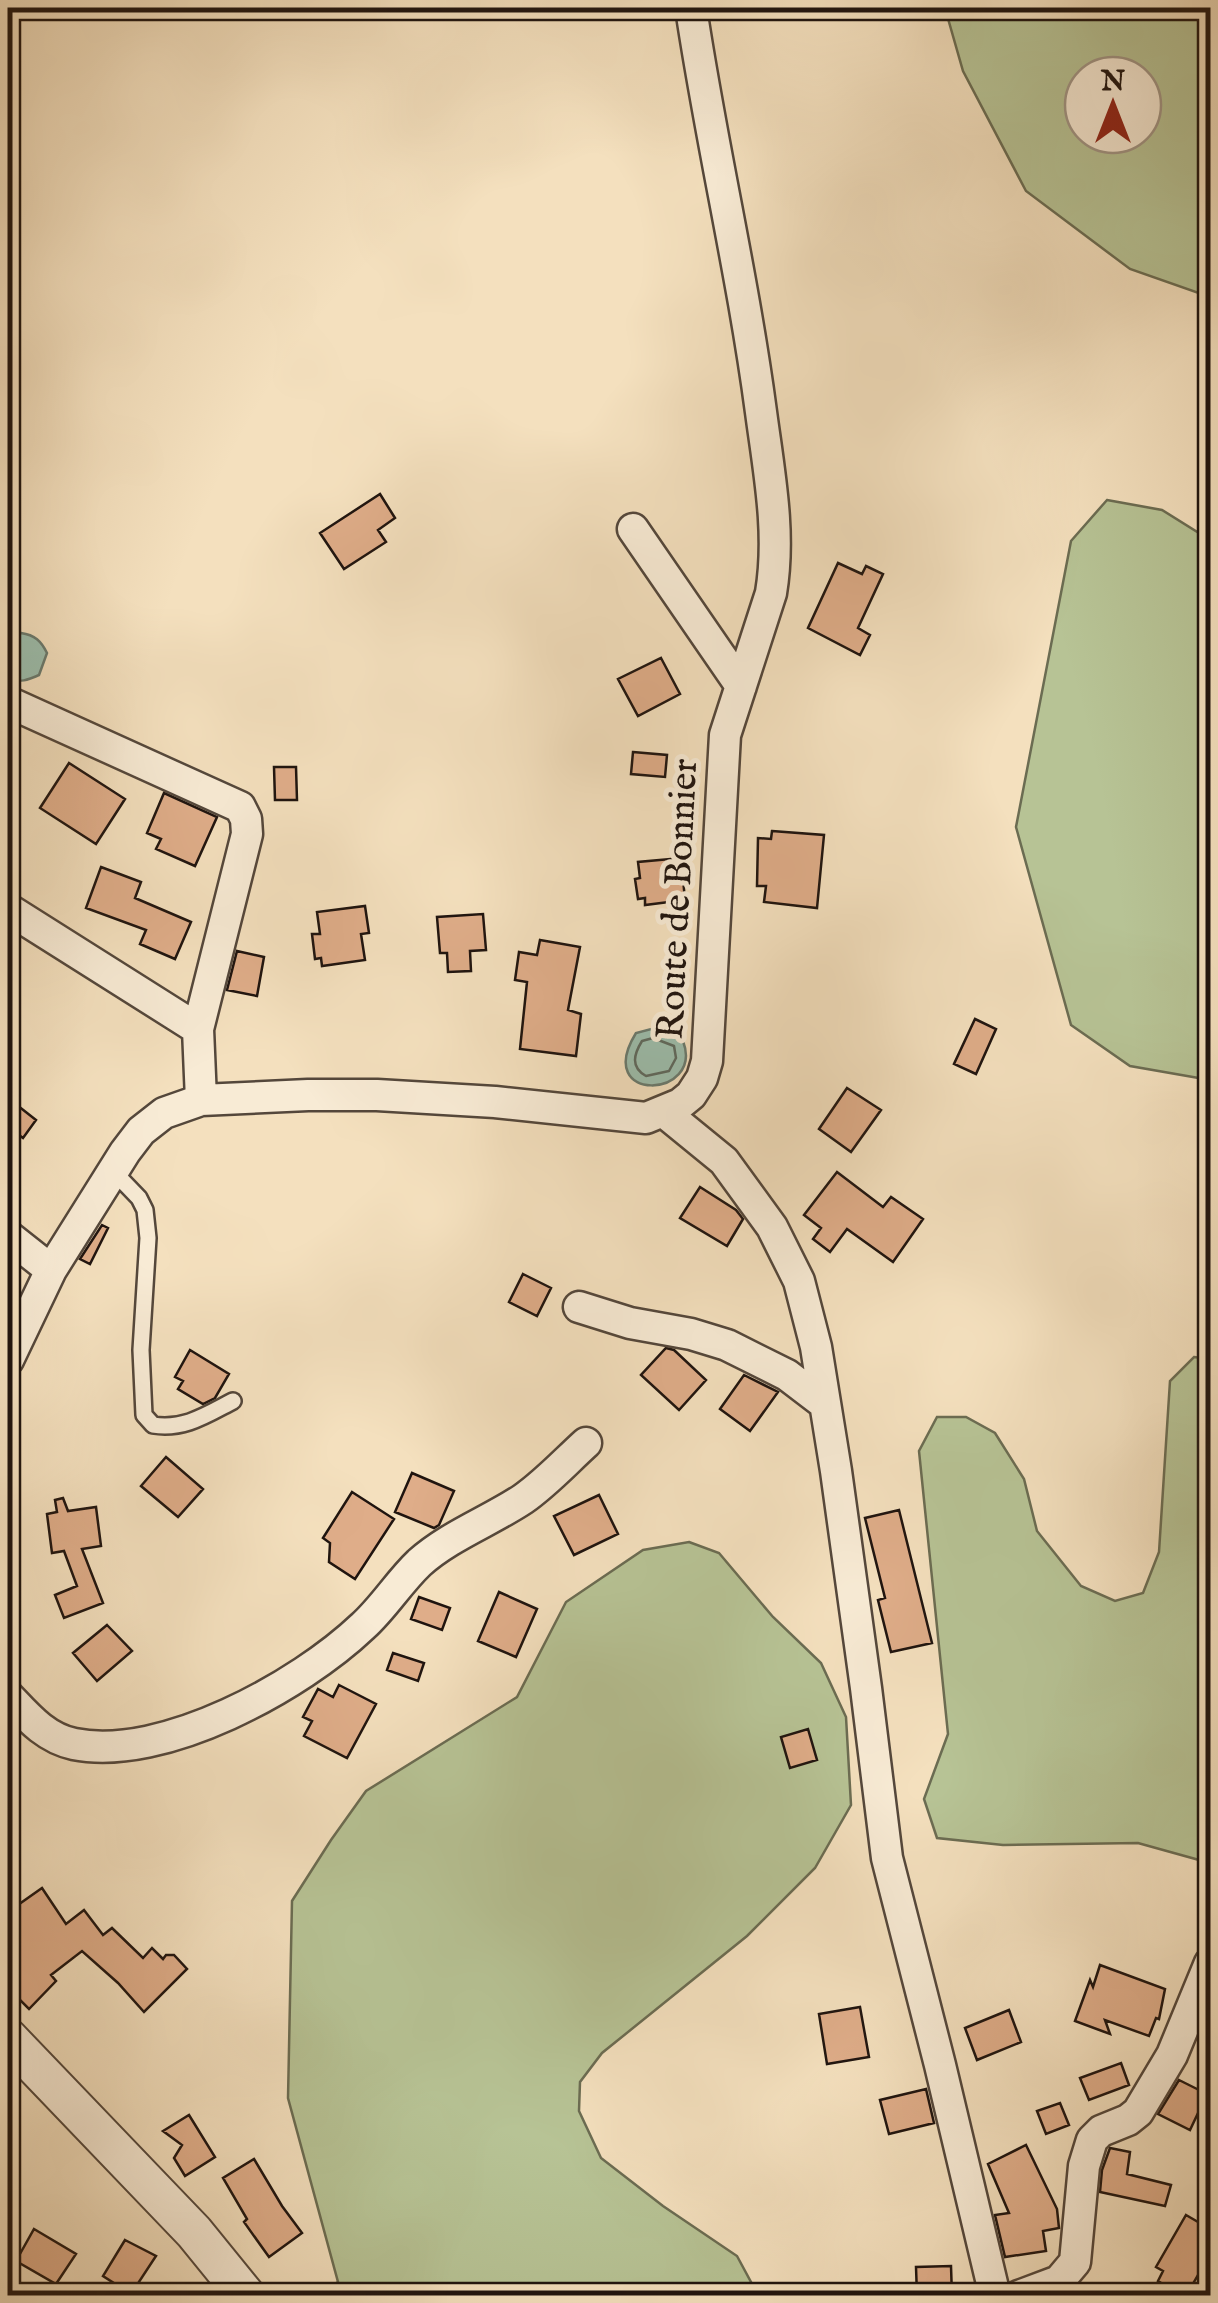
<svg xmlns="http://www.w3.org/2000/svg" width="1218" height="2303" viewBox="0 0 1218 2303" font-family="'IM FELL English',serif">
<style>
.green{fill:#b7c395;stroke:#6b6c52;stroke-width:2.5;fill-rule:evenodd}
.water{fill:#9cbead;stroke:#6a7a6e;stroke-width:2.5}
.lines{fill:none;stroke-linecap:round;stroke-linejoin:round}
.shore{stroke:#5e695e;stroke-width:2.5}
.building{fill:#dfad89;stroke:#1f140f;stroke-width:2.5}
.service-casing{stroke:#54473b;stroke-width:20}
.minor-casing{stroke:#54473b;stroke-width:35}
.tertiary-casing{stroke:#54473b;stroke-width:42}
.service{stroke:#f8ebd5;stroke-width:15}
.minor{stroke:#f8ebd5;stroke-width:30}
.tertiary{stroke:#f8ebd5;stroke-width:38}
.labels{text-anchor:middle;stroke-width:10;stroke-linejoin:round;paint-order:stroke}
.street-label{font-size:38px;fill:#1f140f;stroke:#f8ebd5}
</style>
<rect width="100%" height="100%" fill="#f4e0be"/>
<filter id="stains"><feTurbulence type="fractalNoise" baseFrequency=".002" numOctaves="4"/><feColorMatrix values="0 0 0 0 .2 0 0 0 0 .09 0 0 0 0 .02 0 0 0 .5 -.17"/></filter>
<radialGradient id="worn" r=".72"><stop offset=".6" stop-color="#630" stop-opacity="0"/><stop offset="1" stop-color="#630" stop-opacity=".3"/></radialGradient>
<!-- green -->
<path class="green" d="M945 8H1210V297L1130 269 1026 191 963 71ZM1083 75H1143V135H1083Z
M1107 500 1162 510 1210 540V1080L1130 1066 1071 1025 1016 827 1071 541Z
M1194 1357 1210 1359V1863L1138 1843 1003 1845 937 1838 924 1799 948 1734 919 1451 937 1417H966L995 1433 1024 1479 1037 1531 1081 1586 1115 1601 1143 1593 1159 1552 1170 1381Z
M689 1542 719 1553 773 1617 821 1663 846 1717 851 1805 815 1868 747 1936 602 2053 580 2082 579 2111 601 2158 663 2206 737 2256 758 2295H315L338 2282 288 2098 292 1901 331 1840 366 1791 517 1697 566 1602 643 1550Z"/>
<!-- water -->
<path class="water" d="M21 633C35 635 41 641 47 653L39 675C28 680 20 683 8 679V637Z
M655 1028 676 1035 683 1041C705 1099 592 1104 636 1033Z"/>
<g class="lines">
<!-- shore -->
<path class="shore" d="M653 1038 674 1046 676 1058 669 1071 646 1076C630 1067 634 1054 642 1041Z"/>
</g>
<!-- building -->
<path class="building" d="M380 494 395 518 378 530 386 542 344 569 320 533Z
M838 563 862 574 866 566 883 574 858 628 870 635 860 655 808 628Z
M661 658 680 694 638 716 618 679Z
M633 752 667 755 665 777 631 774Z
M69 763 125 799 96 844 40 808Z
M274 767H296L297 800H275Z
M164 793 217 817 195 866 156 849 161 839 147 833Z
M772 831 824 835 817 908 764 902 766 886H757L758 838 771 839Z
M681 858 685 900 645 905V898L638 899 635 879 640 878 638 862Z
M101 867 141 882 135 898 191 922 175 959 140 944 146 930 86 908Z
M365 906 369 933 361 934 365 960 322 966 321 958 315 959 312 934H320L317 912Z
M483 914 486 950 470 951 471 971 448 972 447 953H440L437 917Z
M540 940 580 947 568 1010 581 1014 576 1056 520 1049 527 982 515 980 519 952 537 955Z
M237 951 264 957 257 996 227 990Z
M975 1019 996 1029 976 1074 954 1064Z
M847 1088 881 1110 851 1152 819 1129Z
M8 1098 36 1120 23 1138 8 1127Z
M837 1172 883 1207 891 1197 923 1219 893 1262 847 1229 830 1252 813 1239 821 1228 804 1215Z
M700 1187 736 1210 743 1219 727 1246 680 1218Z
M102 1225 108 1228 90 1264 80 1259Z
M523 1274 551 1288 537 1316 509 1302Z
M666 1348 674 1350 706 1380 679 1410 641 1375Z
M190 1350 229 1374 215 1398 203 1404 178 1389 183 1381 175 1377Z
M744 1375 778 1392 750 1431 720 1409Z
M166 1457 203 1489 178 1517 141 1486Z
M412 1473 454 1491 439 1525 434 1528 395 1512Z
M352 1492 394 1519 355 1579 329 1562 330 1543 323 1538Z
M599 1495 618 1534 574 1555 554 1516Z
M63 1498 68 1511 96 1507 101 1546 82 1549 103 1603 64 1618 55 1595 77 1586 64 1551 52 1553 47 1514 57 1512 55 1500Z
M899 1510 932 1643 891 1652 878 1600 885 1598 865 1518Z
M499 1592 537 1609 516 1657 478 1641Z
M419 1597 450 1608 442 1630 411 1619Z
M107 1625 132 1651 97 1681 73 1653Z
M393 1653 424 1663 418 1681 387 1670Z
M339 1685 376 1704 347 1758 304 1736 312 1721 303 1717 318 1689 333 1697Z
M808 1729 817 1760 790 1768 781 1737Z
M42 1888 66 1924 84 1910 103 1935 112 1928 143 1958 152 1948 163 1959 166 1955H174L187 1969 144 2012 118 1983 82 1951 51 1975 56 1981 29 2009 8 1988V1912Z
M1100 1965 1165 1989 1159 2019 1156 2018 1149 2036 1105 2020 1110 2034 1075 2021 1090 1980 1093 1987Z
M860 2007 869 2057 827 2064 819 2014Z
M1009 2010 1021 2042 977 2060 965 2028Z
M1121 2063 1129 2085 1089 2100 1080 2078Z
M1179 2080 1207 2094 1190 2130 1158 2114Z
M926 2089 934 2123 889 2134 880 2100Z
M1060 2103 1069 2125 1046 2134 1037 2111Z
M189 2115 215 2157 185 2176 174 2158 182 2145 163 2131Z
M1026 2145 1057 2209 1059 2228 1043 2231 1046 2251 1005 2257 995 2215 1009 2213 988 2164Z
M1110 2148 1130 2152 1127 2174 1171 2185 1165 2206 1100 2192 1102 2170Z
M254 2159 282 2206 302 2233 269 2257 244 2222 247 2219 223 2178Z
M1186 2215 1210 2229V2254L1186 2296H1182L1158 2281 1163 2271 1156 2267Z
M34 2229 76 2254 56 2284 16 2261Z
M125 2240 156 2256 131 2294 103 2276Z
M951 2266 952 2296H917L916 2267Z"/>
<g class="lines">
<defs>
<path id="service" d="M113 1171 139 1198 145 1210 148 1238 141 1350 144 1415 153 1425C184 1430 206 1415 233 1401"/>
<path id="minor" d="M633 529 741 686
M8 702 240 807 246 819 247 834 198 1029 201 1100
M8 909 198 1029
M664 1112 724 1161 772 1227 799 1281 816 1347 836 1471 866 1688 887 1858 940 2065 995 2296
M8 1236 51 1270
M579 1307 630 1323 691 1334 727 1345 787 1375 825 1404
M8 1360 51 1270 125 1152 141 1131 164 1113 201 1100 308 1095H377L495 1102 646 1118 680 1104 691 1095 702 1078 707 1061 725 735 771 593C781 533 769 472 761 412 743 276 711 143 691 8
M8 1696C27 1716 45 1738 74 1744 163 1762 300 1686 363 1626 384 1607 399 1582 419 1563 449 1536 490 1521 523 1499 546 1483 565 1462 586 1443
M1019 2296 1059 2281 1075 2262 1084 2166 1092 2140 1101 2131 1128 2120 1138 2112 1172 2055 1210 1963"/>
<path id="tertiary" d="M8 2038 194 2232 246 2296"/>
</defs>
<!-- service casing -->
<use href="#service" class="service-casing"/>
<!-- minor casing -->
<use href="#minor" class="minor-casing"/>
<!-- tertiary casing -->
<use href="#tertiary" class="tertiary-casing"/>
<!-- service -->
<use href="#service" class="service"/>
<!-- minor -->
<use href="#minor" class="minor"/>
<!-- tertiary -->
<use href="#tertiary" class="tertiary"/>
</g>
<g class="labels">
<!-- street labels -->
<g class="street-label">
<text transform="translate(676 899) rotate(-87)" y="13">Route de Bonnier</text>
</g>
</g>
<!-- margin -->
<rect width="1218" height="2303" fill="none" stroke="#f4e0be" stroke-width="40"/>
<rect x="10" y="10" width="1198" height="2283" fill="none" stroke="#1f140f" stroke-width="5"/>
<rect x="20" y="20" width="1178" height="2263" fill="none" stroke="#1f140f" stroke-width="2.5"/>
<!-- north arrow -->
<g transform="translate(1113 105)"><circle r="48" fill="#f8ebd5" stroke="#a19586" stroke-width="2.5"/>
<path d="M0-8L18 38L0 25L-18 38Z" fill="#8f2418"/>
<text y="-15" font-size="28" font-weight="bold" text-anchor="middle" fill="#1f140f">N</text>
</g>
<rect width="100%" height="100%" filter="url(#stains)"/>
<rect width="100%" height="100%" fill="url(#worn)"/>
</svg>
